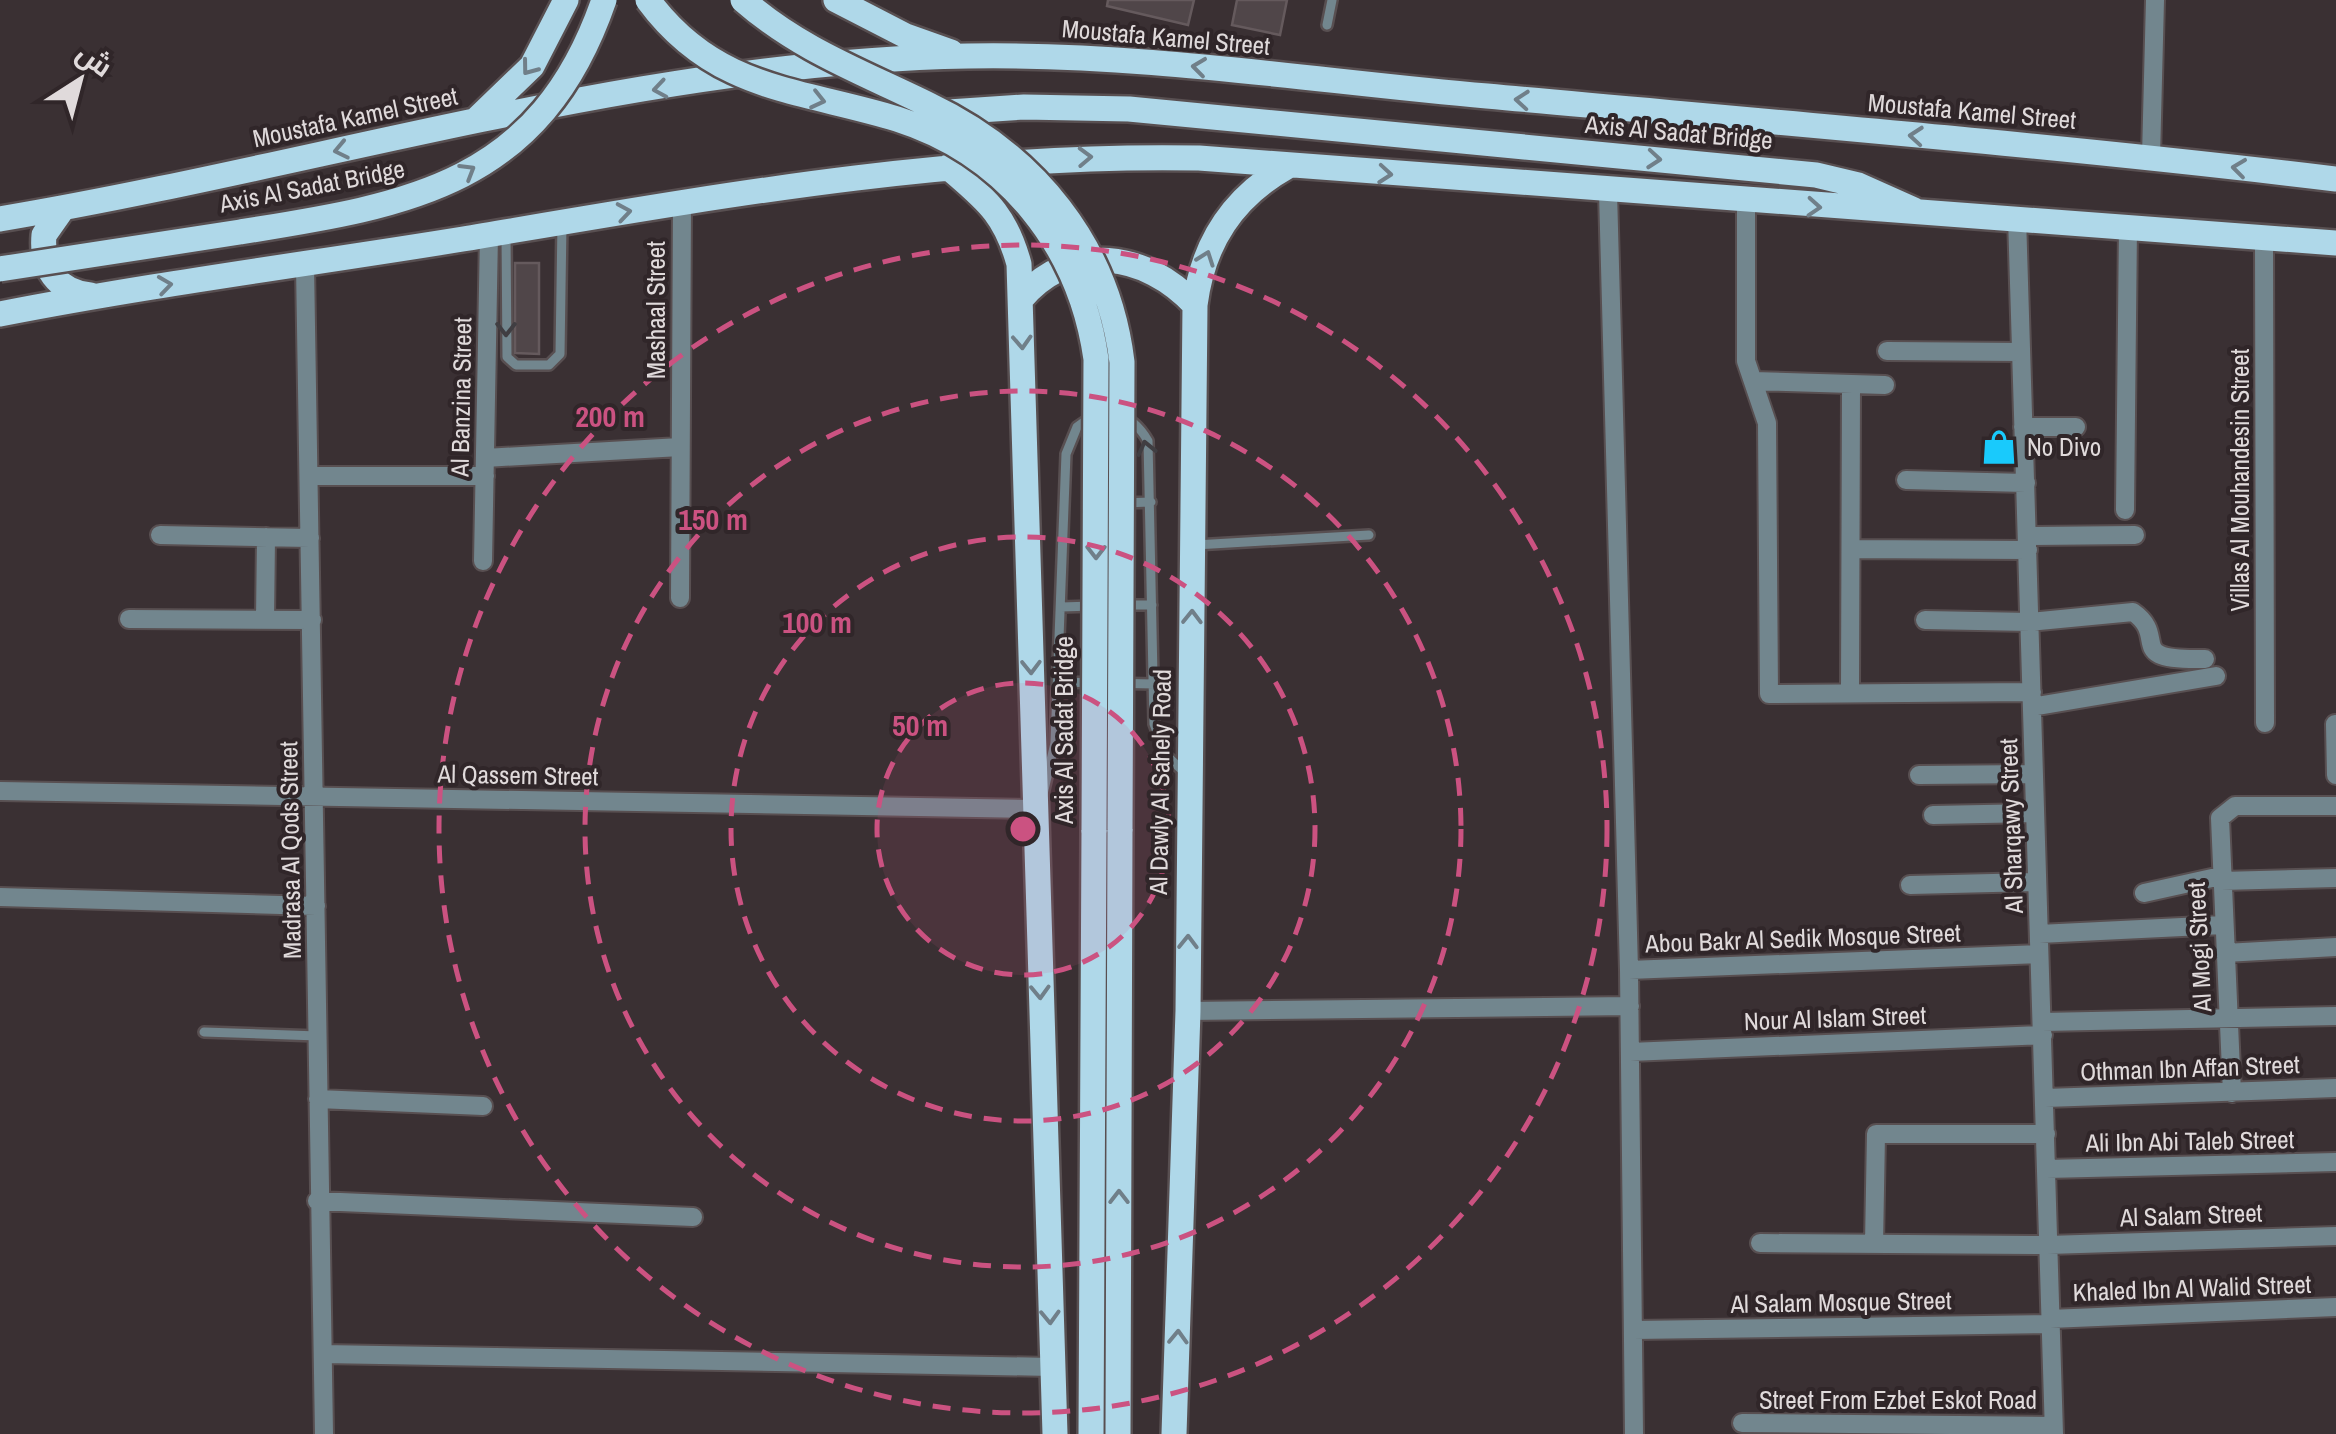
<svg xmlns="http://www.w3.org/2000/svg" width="2336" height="1434" viewBox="0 0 2336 1434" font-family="'Archivo Narrow',Cairo,sans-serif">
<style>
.building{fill:#504649;stroke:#655a5d;stroke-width:2.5}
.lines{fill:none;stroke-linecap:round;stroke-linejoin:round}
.lane-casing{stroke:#584f51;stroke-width:14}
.street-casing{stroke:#584f51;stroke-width:22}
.primary-casing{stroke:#584f51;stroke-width:30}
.lane{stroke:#72868e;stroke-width:9}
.street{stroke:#72868e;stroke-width:18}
.primary{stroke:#afd8e9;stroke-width:25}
.primary-bridge-casing{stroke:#584f51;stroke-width:30;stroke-linecap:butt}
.primary-bridge{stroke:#afd8e9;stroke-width:25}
.oneway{stroke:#707f89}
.oneway2{stroke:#403e42}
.ring{fill:none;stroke:#cb5281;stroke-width:5;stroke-dasharray:18 12}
.labels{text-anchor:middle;stroke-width:8;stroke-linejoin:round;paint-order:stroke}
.street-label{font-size:25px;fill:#e0dadb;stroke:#302629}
.poi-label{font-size:25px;fill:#e0dadb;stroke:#302629;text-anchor:start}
.centre{fill:#cb5281;stroke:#302629;stroke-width:5}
.ring-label{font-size:30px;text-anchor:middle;font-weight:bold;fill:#cb5281;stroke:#302629;stroke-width:8;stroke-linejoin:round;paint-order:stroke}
</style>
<rect width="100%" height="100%" fill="#3a3033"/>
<!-- building -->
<path class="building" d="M1108 0H1194L1188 25 1107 6Z
M1237 0H1287L1280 35 1232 25Z
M515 263H539V354L515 353Z"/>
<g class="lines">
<defs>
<path id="lane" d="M1327 25 1332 0
M506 234 507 357 516 365H549L560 354 562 223
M1122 503 1151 502
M1195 545 1369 535
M1123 605H1152
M1061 607 1093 606
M1058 682 1154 684
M1043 794 1055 743 1066 454 1077 427C1103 406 1131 411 1148 441L1154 724 1166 755 1184 772
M204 1032 318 1036"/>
<path id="street" d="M2151 157 2155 0
M1608 192 1629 970 1634 1434
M1746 202V361L1767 423 1769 694 2032 692
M2017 217 2054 1434
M2264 236 2265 723
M305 265 324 1434
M1887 351 2021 352
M1753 381 1885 385
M2023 427H2076
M485 458 680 447
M309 476H485
M1906 480 2026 483
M2125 510 2128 225
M160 535 310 538
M2027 536 2135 535
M1851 549 2028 550
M483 561 489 234
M680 598 682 202
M129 619 312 620
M265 620 266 537
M1925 620 2030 622 2133 612C2170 638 2122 661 2205 659
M1850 693 1851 385
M2032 707 2216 676
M2335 724 2336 775
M1919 775 2034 774
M0 791 1034 809
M1933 815 2035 813
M2221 881 2336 878
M1910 885 2037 882
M2144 893 2221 876
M0 897 316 906
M2039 934 2223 925
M2225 953 2336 947
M1629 970 2039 954
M1188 1011 1630 1006
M2042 1022 2336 1016
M1630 1052 2043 1035
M2232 1093 2220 818 2235 806H2336
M2045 1098 2336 1088
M318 1099 483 1106
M2046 1169 2336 1162
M317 1201 693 1217
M1760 1243 2048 1245 2336 1236
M1874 1244 1876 1134H2046
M2050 1319 2336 1307
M1633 1330 2050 1324
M323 1354 1052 1367
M1742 1423 2053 1426"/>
<path id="primary" d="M836 0 906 36 951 52
M934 113 1024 107 1129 109 1816 175 1858 185 1914 210
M478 118 532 66 566 0
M948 167C986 200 1005 213 1019 264L1055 1434
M63 208 44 235C41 268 57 291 90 295
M0 219C321 165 640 62 968 56 1142 53 1315 81 1487 96 1770 122 2054 145 2336 179
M1021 299C1071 241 1146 252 1195 305
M0 314C153 284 309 264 463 239 707 198 952 153 1199 158L2336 243
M1091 1434 1094 830
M1118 1434 1120 829
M1174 1434 1188 1011 1195 305C1203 242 1233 197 1288 166"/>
</defs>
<!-- lane casing -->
<use href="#lane" class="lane-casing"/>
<!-- street casing -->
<use href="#street" class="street-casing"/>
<!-- primary casing -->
<use href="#primary" class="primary-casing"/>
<!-- lane -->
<use href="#lane" class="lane"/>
<!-- street -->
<use href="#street" class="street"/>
<!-- primary -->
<use href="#primary" class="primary"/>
<defs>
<path id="primary-bridge" d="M648 0C715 91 799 89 897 119 1007 154 1080 246 1096 359L1094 830
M743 0C800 50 862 72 929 105 1034 155 1108 245 1122 362L1120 829
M0 269C80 256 160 244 240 232 410 205 540 185 604 0"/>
</defs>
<!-- primary-bridge casing -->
<use href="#primary-bridge" class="primary-bridge-casing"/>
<!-- primary-bridge -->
<use href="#primary-bridge" class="primary-bridge"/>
</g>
<!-- one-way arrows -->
<defs><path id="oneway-chevron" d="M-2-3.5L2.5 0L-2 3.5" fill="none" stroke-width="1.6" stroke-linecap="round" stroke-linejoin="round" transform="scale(2.5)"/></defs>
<g class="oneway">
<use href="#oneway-chevron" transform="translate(1199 67) rotate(-173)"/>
<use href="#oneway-chevron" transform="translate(529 68) rotate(127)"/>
<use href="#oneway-chevron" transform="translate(660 89) rotate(171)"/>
<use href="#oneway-chevron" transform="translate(818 100) rotate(13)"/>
<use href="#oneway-chevron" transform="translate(1522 100) rotate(-175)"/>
<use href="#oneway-chevron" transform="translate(1916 136) rotate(-175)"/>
<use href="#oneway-chevron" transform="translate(341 150) rotate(168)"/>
<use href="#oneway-chevron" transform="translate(1085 157) rotate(-2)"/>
<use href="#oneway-chevron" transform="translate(1654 159) rotate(5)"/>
<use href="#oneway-chevron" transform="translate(2239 168) rotate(-173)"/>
<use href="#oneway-chevron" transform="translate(468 171) rotate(-31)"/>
<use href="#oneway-chevron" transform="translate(1385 174) rotate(5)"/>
<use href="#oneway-chevron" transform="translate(1814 207) rotate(4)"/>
<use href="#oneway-chevron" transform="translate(624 212) rotate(-9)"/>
<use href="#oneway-chevron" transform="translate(1206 258) rotate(-70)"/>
<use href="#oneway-chevron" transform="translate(165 285) rotate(-8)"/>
<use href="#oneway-chevron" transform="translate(1022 342) rotate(87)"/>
<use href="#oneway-chevron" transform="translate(1096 552) rotate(90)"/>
<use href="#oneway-chevron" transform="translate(1192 617) rotate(-89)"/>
<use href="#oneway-chevron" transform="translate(1031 667) rotate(89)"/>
<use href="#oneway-chevron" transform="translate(1188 942) rotate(-89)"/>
<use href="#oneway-chevron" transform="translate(1040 992) rotate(88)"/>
<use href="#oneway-chevron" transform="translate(1119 1197) rotate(-90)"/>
<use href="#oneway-chevron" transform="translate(1050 1317) rotate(88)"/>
<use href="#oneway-chevron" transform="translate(1178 1337) rotate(-88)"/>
</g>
<g class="oneway2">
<use href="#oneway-chevron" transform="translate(506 329) rotate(90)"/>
<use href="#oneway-chevron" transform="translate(1146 448) rotate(-103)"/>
</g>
<!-- distance rings -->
<circle cx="1023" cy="829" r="146" fill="#cb5281" fill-opacity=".12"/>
<g class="ring">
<circle cx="1023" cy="829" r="146"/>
<circle cx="1023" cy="829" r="292"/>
<circle cx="1023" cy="829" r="438"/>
<circle cx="1023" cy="829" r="584"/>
</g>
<!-- icons -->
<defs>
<symbol id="shop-bare" viewBox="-9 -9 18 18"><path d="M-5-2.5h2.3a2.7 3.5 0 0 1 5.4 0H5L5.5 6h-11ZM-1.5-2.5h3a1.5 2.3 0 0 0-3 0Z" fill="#19cafc" stroke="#302629" stroke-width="2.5" paint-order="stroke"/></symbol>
</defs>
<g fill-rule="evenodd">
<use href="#shop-bare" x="1974" y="422" width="50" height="50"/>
</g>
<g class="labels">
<!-- street labels -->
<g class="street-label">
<text transform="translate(1166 37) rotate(5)" y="9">Moustafa Kamel Street</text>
<text transform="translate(1972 111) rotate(5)" y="9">Moustafa Kamel Street</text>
<text transform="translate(355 117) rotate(-12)" y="9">Moustafa Kamel Street</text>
<text transform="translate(1679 132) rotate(5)" y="9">Axis Al Sadat Bridge</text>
<text transform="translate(312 186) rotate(-11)" y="9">Axis Al Sadat Bridge</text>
<text transform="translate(656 310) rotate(-90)" y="9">Mashaal Street</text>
<text transform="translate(461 397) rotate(-89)" y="9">Al Banzina Street</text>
<text transform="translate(2240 480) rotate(-90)" y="9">Villas Al Mouhandesin Street</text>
<text transform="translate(1064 730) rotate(-90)" y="9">Axis Al Sadat Bridge</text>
<text transform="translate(518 775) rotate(1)" y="9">Al Qassem Street</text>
<text transform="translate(1160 782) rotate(-89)" y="9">Al Dawly Al Sahely Road</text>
<text transform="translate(2011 826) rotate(-92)" y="9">Al Sharqawy Street</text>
<text transform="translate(290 850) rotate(-91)" y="9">Madrasa Al Qods Street</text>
<text transform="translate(1803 938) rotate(-2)" y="9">Abou Bakr Al Sedik Mosque Street</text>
<text transform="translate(2199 947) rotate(-93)" y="9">Al Mogi Street</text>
<text transform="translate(1835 1018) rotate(-2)" y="9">Nour Al Islam Street</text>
<text transform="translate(2190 1068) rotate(-2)" y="9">Othman Ibn Affan Street</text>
<text transform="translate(2190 1141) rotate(-1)" y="9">Ali Ibn Abi Taleb Street</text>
<text transform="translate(2191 1215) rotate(-2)" y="9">Al Salam Street</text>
<text transform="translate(2192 1288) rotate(-2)" y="9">Khaled Ibn Al Walid Street</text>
<text transform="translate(1841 1302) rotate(-1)" y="9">Al Salam Mosque Street</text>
<text x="1898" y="1409">Street From Ezbet Eskot Road</text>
</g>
<!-- poi labels -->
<g class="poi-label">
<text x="2027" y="456">No Divo</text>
</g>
</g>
<circle cx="1023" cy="829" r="15" class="centre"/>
<g class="ring-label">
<text x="610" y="427">200 m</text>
<text x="713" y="530">150 m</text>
<text x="817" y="633">100 m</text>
<text x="920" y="736">50 m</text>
</g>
<!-- north arrow -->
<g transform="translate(80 80) rotate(36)" stroke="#302629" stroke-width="8" paint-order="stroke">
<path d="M0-8L18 38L0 25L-18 38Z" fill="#e0dadb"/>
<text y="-15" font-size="28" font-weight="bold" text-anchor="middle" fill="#e0dadb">ش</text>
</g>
</svg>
